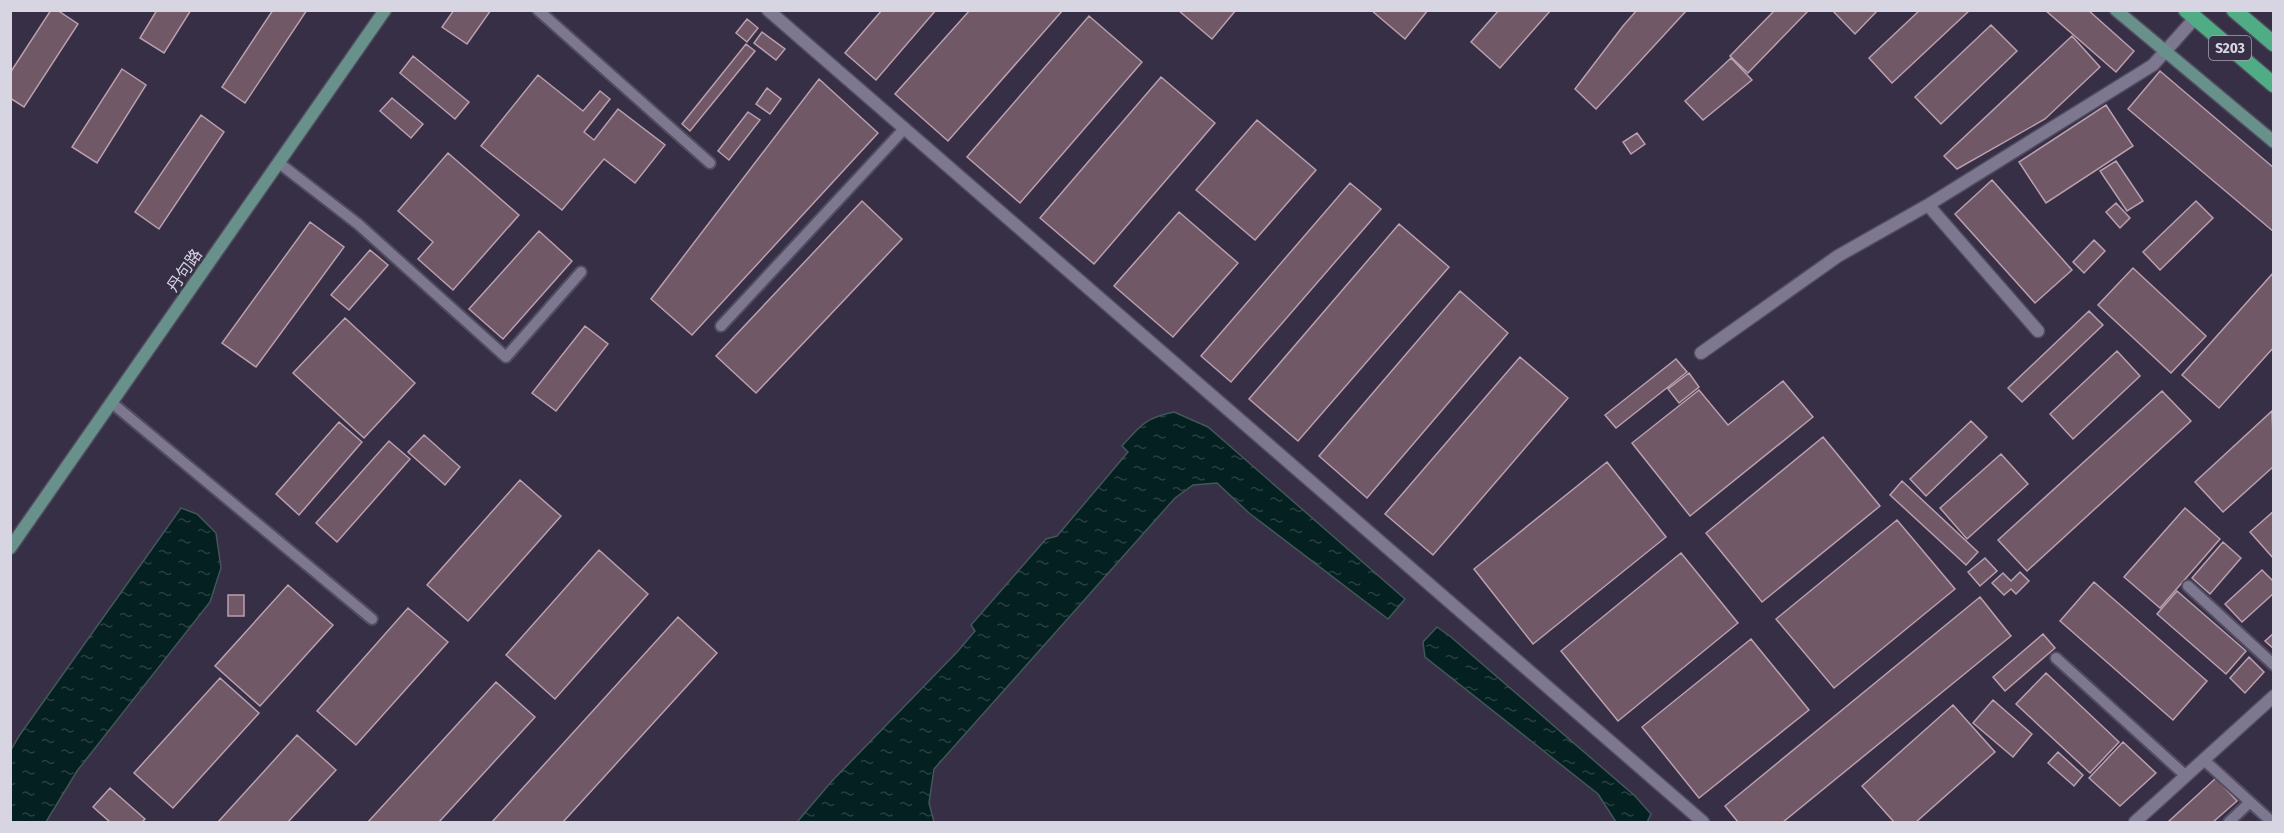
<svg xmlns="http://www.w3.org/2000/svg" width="2284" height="833" viewBox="0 0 2284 833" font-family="'Fira Sans Condensed','Noto Sans SC',sans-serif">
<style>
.water{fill:url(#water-ripples);stroke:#44565a;stroke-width:1.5}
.building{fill:#705867;stroke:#ba9faf;stroke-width:1.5}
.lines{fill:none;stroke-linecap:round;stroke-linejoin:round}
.lane-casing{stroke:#514c5f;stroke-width:14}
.street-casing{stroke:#514c5f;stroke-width:15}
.secondary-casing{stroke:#514c5f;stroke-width:15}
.primary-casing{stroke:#514c5f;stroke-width:18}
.lane{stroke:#7e7790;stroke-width:10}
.street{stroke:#7e7790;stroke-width:12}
.secondary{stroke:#67918a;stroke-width:12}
.primary{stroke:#4fac85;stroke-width:15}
.labels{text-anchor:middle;stroke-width:5;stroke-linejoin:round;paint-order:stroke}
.shield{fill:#362f45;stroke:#a7a3b4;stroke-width:1.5}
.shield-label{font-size:15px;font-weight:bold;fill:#d8d5e3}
.street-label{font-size:16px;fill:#d8d5e3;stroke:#362f45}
</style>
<defs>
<pattern id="water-ripples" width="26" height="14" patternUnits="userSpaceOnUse" patternTransform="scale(1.5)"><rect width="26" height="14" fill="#042020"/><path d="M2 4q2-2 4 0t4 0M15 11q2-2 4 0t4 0" fill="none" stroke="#284040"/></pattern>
</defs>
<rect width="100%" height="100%" fill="#362f45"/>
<!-- water -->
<path class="water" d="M1174 412 1208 427 1405 599 1388 619 1249 513 1217 483 1193 485 1175 498 934 769 929 803 934 822H797L832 781 958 651 975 631 971 625 1046 539 1057 536 1128 452 1122 446C1141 425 1145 418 1174 412Z
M181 508 197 514 216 533 221 568 210 602 77 771 46 822H11V750L19 736Z
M1437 627 1451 637 1635 796 1651 814 1647 822H1616L1598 794 1425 657 1423 642Z"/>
<!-- building -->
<path class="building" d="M51 10H57L78 24 24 107 10 98V73Z
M157 10H191L164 53 140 38Z
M273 10H307L245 103 222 87Z
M454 10H491L467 44 442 27Z
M882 10H936L876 80 845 53Z
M970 10H1063L948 141 895 94Z
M1178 10H1236L1212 39Z
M1371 10H1428L1405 39Z
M1499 10H1551L1500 68 1471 42Z
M1637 10H1687L1596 109 1575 89 1623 26Z
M1775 10H1809L1748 73 1730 56Z
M1832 10H1878L1855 34Z
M1920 10H1970L1892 83 1869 58Z
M2045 10H2088L2134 51 2116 72Z
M1089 16 1142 62 1020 203 967 157Z
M747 19 758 28 747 42 736 33Z
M1991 25 2017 51 1941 124 1915 97Z
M762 32 785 49 776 60 754 43Z
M2072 36 2100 67 2045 119 1957 169 1944 156Z
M746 44 755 51 690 131 682 124Z
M413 56 469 102 455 119 400 73Z
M1731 58 1752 80 1703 120 1685 101Z
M122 69 146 85 97 163 72 147Z
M2160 71 2274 168V232L2128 109Z
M538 75 583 111 600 91 610 99 584 132 594 140 618 109 665 145 635 183 604 159 562 210 481 146Z
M1161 77 1215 123 1094 264 1040 218Z
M819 79 878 133 692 335 651 299Z
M767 88 781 99 770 114 756 104Z
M392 98 423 124 411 138 380 111Z
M2106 105 2133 146 2046 203 2019 162Z
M748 112 760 120 729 160 718 151Z
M201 115 224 132 159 229 135 212Z
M1257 120 1316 170 1255 240 1196 190Z
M1637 133 1645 144 1631 154 1623 142Z
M448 153 519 215 453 290 418 259 433 242 398 211Z
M2116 161 2143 201 2127 211 2100 171Z
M1992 180 2072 270 2035 303 1955 214Z
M1350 183 1381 209 1231 382 1201 356Z
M862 201 902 239 756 393 716 356Z
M2196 201 2213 218 2160 270 2143 252Z
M2116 203 2130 218 2120 228 2106 212Z
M1179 212 1238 263 1173 337 1114 286Z
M310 222 344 247 256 367 222 343Z
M1399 224 1449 267 1298 441 1249 399Z
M539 231 572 261 503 339 469 309Z
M2094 240 2105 251 2084 273 2073 262Z
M370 250 388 265 349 310 331 295Z
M2133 268 2206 336 2171 373 2098 305Z
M2274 272V347L2219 408 2182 375Z
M1460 291 1508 333 1367 498 1319 456Z
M2089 311 2103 325 2022 402 2008 388Z
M345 318 415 383 364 438 293 373Z
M585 326 608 344 556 411 532 393Z
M2117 351 2140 376 2073 439 2050 414Z
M1520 357 1568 398 1433 555 1385 514Z
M1676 359 1687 372 1616 428 1605 415Z
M1689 373 1699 387 1679 403 1668 389Z
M1783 381 1813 417 1690 516 1632 443 1699 390 1728 425Z
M2162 391 2191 421 2027 571 1998 540Z
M2272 411 2274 466 2223 512 2195 482Z
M1971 421 1987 437 1926 496 1910 479Z
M339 422 362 442 299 515 276 494Z
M424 435 460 467 445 485 408 452Z
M1823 437 1880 506 1762 602 1706 533Z
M389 441 410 459 337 542 316 523Z
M2001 454 2028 484 1967 539 1940 508Z
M1607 462 1666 537 1533 644 1474 569Z
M520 480 561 516 468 621 427 585Z
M1902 481 1978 552 1966 565 1890 495Z
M2185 508 2220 539 2160 608 2124 577Z
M2274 511V559L2250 532Z
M1897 520 1955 589 1834 688 1776 619Z
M2223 542 2241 558 2210 594 2192 578Z
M599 550 648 594 555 699 506 655Z
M1681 553 1738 623 1618 721 1561 651Z
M1985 558 1997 571 1980 586 1968 572Z
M2262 570 2274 582V593L2242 622 2225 604Z
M2020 572 2029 581 2016 594 2011 589 2004 595 1992 583 2003 573 2011 581Z
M2094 582 2207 681 2173 720 2060 621Z
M288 585 333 625 260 706 215 666Z
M2177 591 2246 651 2226 674 2157 614Z
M228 595H244V616H228Z
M1980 597 2011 636 1783 822H1738L1725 806Z
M408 608 448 642 356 745 317 711Z
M678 617 717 653 563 822H492Z
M2274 633V649L2265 641Z
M2043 634 2055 648 2005 691 1993 677Z
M1751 639 1809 710 1699 798 1642 727Z
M2249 657 2264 672 2245 693 2230 678Z
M2046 673 2119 742 2090 773 2016 704Z
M220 678 259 713 173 808 134 773Z
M496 682 535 717 439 822H368Z
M1993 700 2032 734 2013 757 1973 723Z
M1953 705 1995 752 1916 822H1894L1862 786Z
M297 735 336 770 288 822H218Z
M2123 742 2156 773 2120 806 2089 778Z
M2058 752 2083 775 2074 786 2048 763Z
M2216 778 2237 801 2213 822H2168Z
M110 788 145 819 142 822H110L93 807Z"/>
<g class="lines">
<defs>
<path id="lane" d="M538 10 710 163
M279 163 358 224 506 357 581 272
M721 326 905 128
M112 403 372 619
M2188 586 2274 665
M2056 658 2186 776
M2204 760 2272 822
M2229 822 2250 802"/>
<path id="street" d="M768 10 1703 822
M2038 331 1928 205 2153 65 2195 18
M1701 353 1838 256 1928 205
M2135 822 2274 696"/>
<path id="secondary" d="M2116 10 2274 142
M10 548 385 10"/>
<path id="primary" d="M2186 10 2274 85
M2234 10 2274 44"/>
</defs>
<!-- lane casing -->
<use href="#lane" class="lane-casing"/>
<!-- street casing -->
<use href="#street" class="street-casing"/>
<!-- secondary casing -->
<use href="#secondary" class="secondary-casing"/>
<!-- primary casing -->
<use href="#primary" class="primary-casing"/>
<!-- lane -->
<use href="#lane" class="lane"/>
<!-- street -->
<use href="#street" class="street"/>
<!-- secondary -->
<use href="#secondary" class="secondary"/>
<!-- primary -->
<use href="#primary" class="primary"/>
</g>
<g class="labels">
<!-- shield labels -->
<rect class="shield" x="2209" y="36" width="42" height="24" rx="4.5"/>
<g class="shield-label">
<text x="2230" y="53">S203</text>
</g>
<!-- street labels -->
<g class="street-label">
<text transform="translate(184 270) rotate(-55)" y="6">丹句路</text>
</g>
</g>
<!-- border -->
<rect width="2284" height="833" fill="none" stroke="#d8d5e3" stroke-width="24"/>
</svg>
